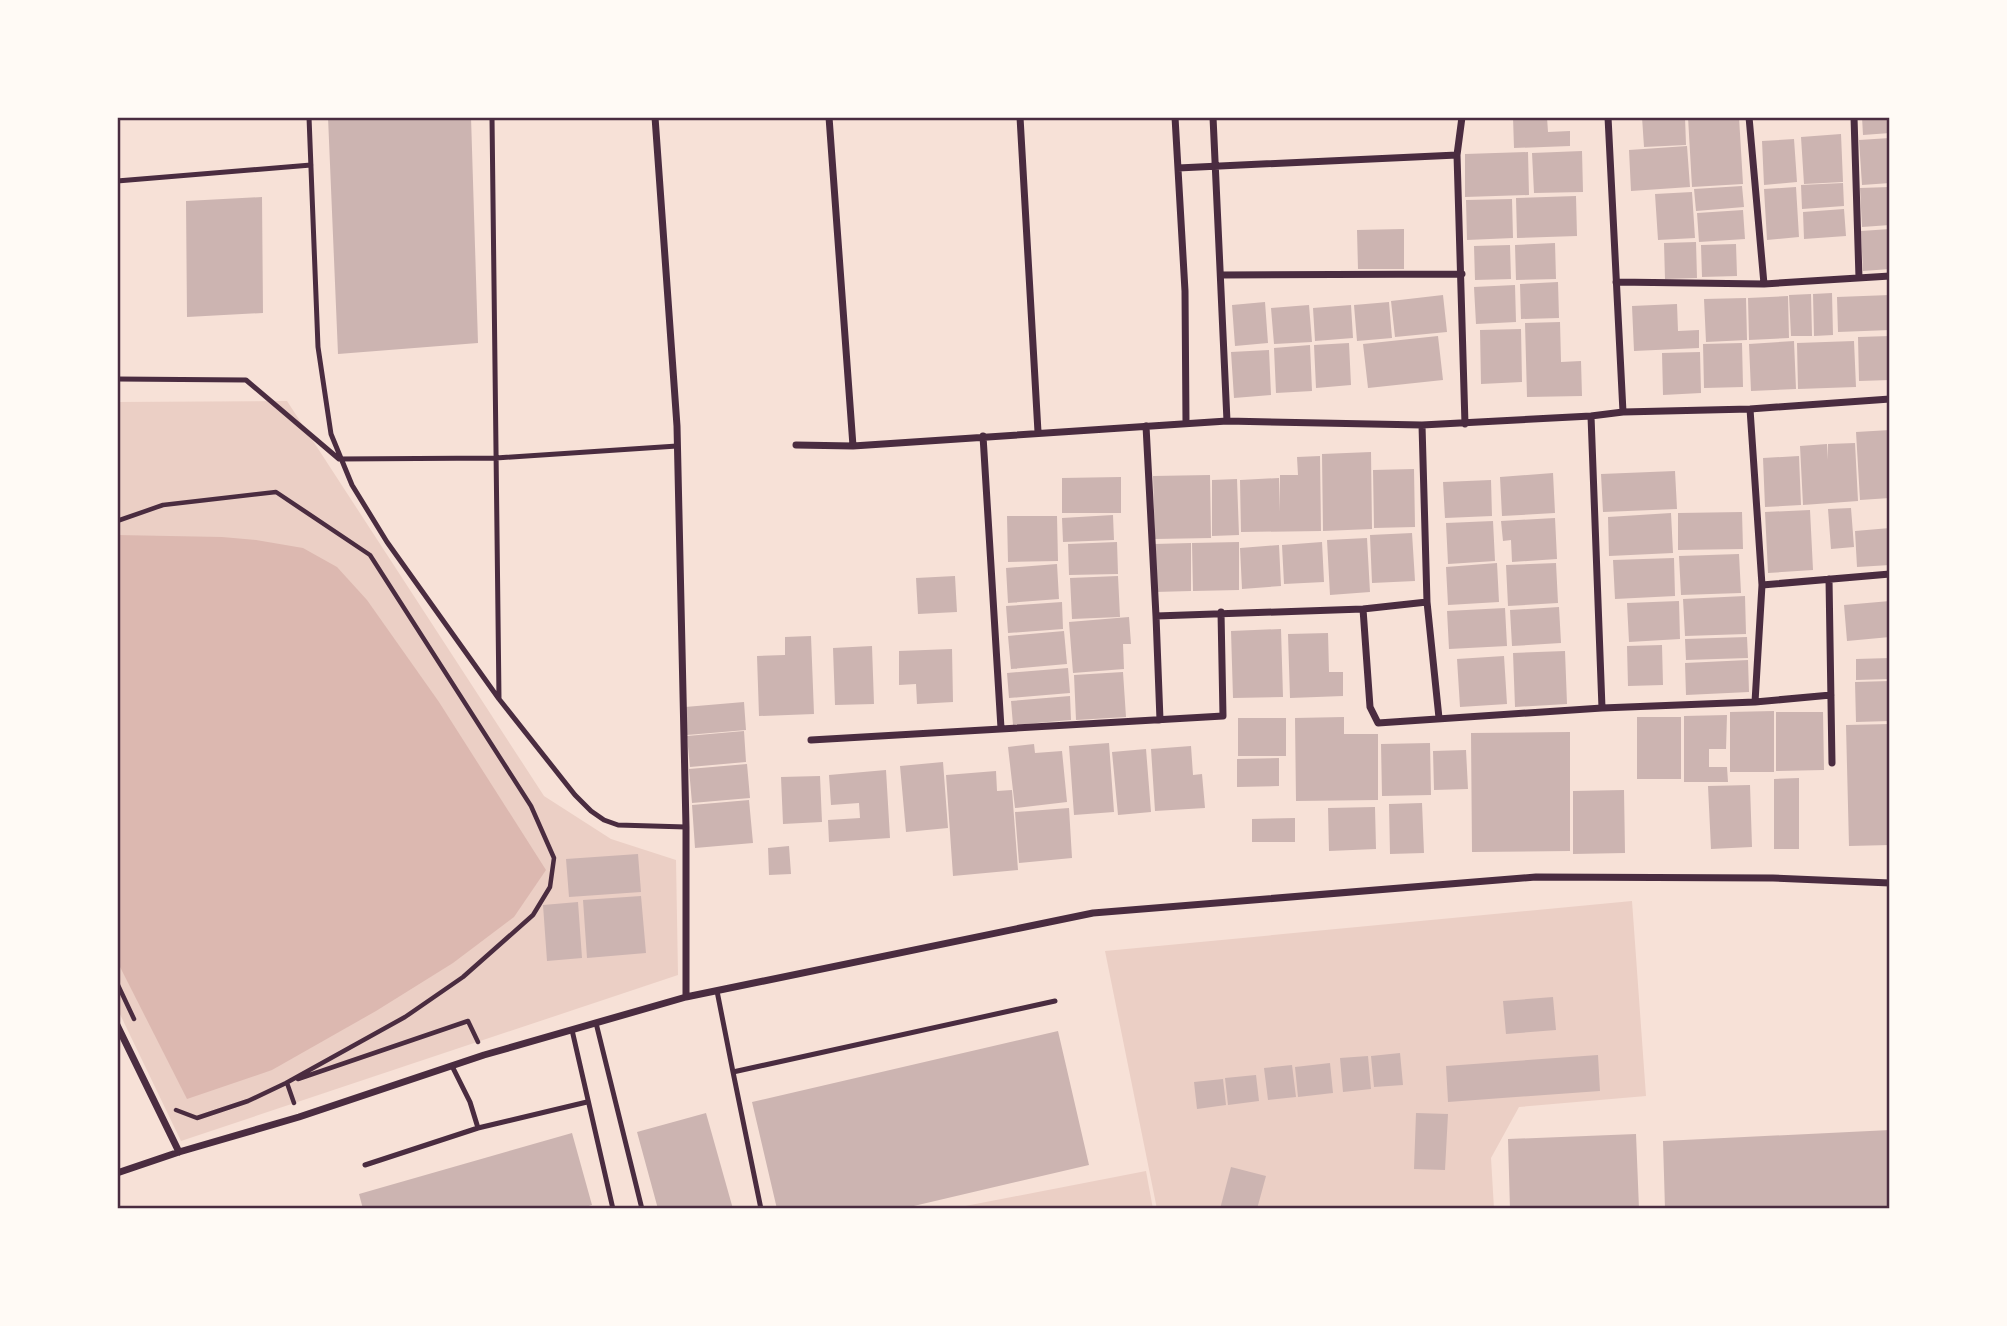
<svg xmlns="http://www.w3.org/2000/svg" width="2007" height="1326" viewBox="0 0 2007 1326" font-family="Mulish,sans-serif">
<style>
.green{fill:#ebcfc5}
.water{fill:#dcb8b0}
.building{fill:#ccb4b1}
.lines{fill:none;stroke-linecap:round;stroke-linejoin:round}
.path{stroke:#4a2c40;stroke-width:4.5}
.service{stroke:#4a2c40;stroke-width:5}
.minor{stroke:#4a2c40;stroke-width:7}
.neatline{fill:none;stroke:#4a2c40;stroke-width:2.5}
</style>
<rect width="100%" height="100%" fill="#f7e1d7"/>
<!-- green -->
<path class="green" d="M287 401 544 796 611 839 676 860 678 975 181 1141 117 1008V402Z
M1632 901 1646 1096 1519 1107 1491 1158 1494 1209H1157L1105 951Z
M1146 1171 1153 1209H950Z"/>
<!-- water -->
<path class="water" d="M117 535 222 537 256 540 303 548 337 567 367 600 439 702 546 870 514 917 453 963 376 1011 272 1070 187 1099 117 961Z"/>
<!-- building -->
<path class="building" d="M328 117H471L478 343 338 354Z
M1513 117H1547L1548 132 1570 131V146L1514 148Z
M1642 117H1685L1686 145 1644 147Z
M1688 117H1739L1743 184 1692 187Z
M1862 117H1890V133L1863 135Z
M1841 134 1843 182 1804 184 1801 137Z
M1890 138V183L1862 185 1859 140Z
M1794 139 1797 182 1764 185 1762 141Z
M1687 146 1690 187 1631 191 1629 150Z
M1582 151 1583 192 1534 193 1532 153Z
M1528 152 1529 195 1465 197V154Z
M1843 183 1844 206 1802 209 1801 185Z
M1742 186 1744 207 1696 211 1694 189Z
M1796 187 1799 237 1767 240 1764 189Z
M1890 187V225L1862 227 1860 188Z
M1692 192 1695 238 1658 240 1655 194Z
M1576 196 1577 236 1517 238 1516 198Z
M262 197 263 313 187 317 186 201Z
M1512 199 1513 238 1467 240 1466 200Z
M1844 209 1846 236 1804 239 1803 212Z
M1743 210 1745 239 1699 242 1697 213Z
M1404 229V269H1358L1357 230Z
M1890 229V269L1863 271 1861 231Z
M1696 242 1697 278 1665 279 1664 243Z
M1555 243 1556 279 1516 280 1515 245Z
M1736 244 1737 276 1702 277 1701 245Z
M1510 245 1511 279 1475 280 1474 246Z
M1558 282 1559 318 1521 319 1520 284Z
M1515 285 1516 322 1476 324 1474 287Z
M1832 293 1833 335 1814 336 1813 294Z
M1811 294 1812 336H1791L1789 295Z
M1443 295 1447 332 1395 337 1391 301Z
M1890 295V330L1838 332 1837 297Z
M1788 296 1789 338 1749 340 1748 298Z
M1746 298 1747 340 1706 342 1704 299Z
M1265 302 1268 343 1235 346 1232 305Z
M1389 302 1392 338 1357 341 1354 305Z
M1677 304 1678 331 1699 330V348L1634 351 1632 306Z
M1309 305 1312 342 1274 344 1271 308Z
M1351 305 1353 338 1315 341 1313 308Z
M1560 322 1561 362 1581 361 1582 396 1527 397 1525 323Z
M1521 329 1522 382 1481 384 1480 330Z
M1438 336 1443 380 1368 388 1363 344Z
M1890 336V380L1859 381 1858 337Z
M1794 341 1796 389 1751 391 1749 344Z
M1854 341 1856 387 1798 389 1797 343Z
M1349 343 1351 385 1316 388 1314 345Z
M1742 343 1743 387 1704 388 1703 344Z
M1310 345 1312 391 1276 393 1274 348Z
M1269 350 1271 395 1234 398 1231 352Z
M1700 352 1701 393 1663 395 1662 353Z
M1890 430V498L1860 500 1856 432Z
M1855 443 1858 501 1803 505 1800 446 1827 444 1828 460V444Z
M1371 452 1372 529 1323 531 1322 454Z
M1320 456 1321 531 1241 532 1240 480 1279 478 1280 512V475H1298L1297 457Z
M1799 456 1801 505 1765 507 1763 458Z
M1414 469 1415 527 1374 528 1373 470Z
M1675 471 1677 509 1603 512 1601 474Z
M1553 473 1555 513 1502 516 1500 477Z
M1210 475 1211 538 1155 539 1153 476Z
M1121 477V513H1062V478Z
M1237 479 1239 535 1212 536V480Z
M1491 480 1492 516 1445 518 1443 482Z
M1851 508 1854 547 1831 549 1828 509Z
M1810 510 1813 570 1768 573 1765 512Z
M1742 512 1743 549 1678 550V513Z
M1671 513 1673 553 1609 556 1608 517Z
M1113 515 1114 540 1063 542 1062 518Z
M1007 516H1057L1058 561 1008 562Z
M1555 518 1557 559 1512 562 1511 540 1503 541 1501 521Z
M1493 521 1495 561 1448 564 1446 523Z
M1890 528V565L1857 567 1855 531Z
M1412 533 1415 581 1372 583 1370 535Z
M1367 538 1370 592 1330 595 1327 540Z
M1117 542 1118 574 1069 575 1068 544Z
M1239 542V590L1193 591 1192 543Z
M1322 542 1324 582 1284 584 1282 545Z
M1191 543V591L1155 592 1154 544Z
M1279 545 1281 586 1242 589 1240 548Z
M1739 554 1741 593 1681 595 1679 556Z
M1674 558 1675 596 1615 599 1613 560Z
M1497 563 1499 602 1448 605 1446 567Z
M1556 563 1558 603 1508 606 1506 565Z
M1057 564 1059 599 1008 603 1006 568Z
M955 576 957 612 918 614 916 578Z
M1118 576 1120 617 1072 619 1070 578Z
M1745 596 1746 634 1685 636 1683 599Z
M1679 601 1680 639 1629 642 1627 603Z
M1890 601V637L1847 641 1844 605Z
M1062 602 1063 629 1008 633 1006 606Z
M1559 607 1561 643 1512 646 1510 610Z
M1505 608 1507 646 1449 649 1447 611Z
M1129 617 1131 644H1123L1124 669 1073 673 1069 622Z
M1281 629 1283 697 1233 698 1231 631Z
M1064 631 1067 664 1011 669 1008 636Z
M1328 633 1329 672H1343V696L1290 698 1288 634Z
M811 636 814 714 759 716 757 656 785 655V637Z
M1747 637 1748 658 1686 660 1685 639Z
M1662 645 1663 685 1628 686 1627 646Z
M872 646 874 704 835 705 833 648Z
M952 649 953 702 917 704 916 684 899 685V651Z
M1565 651 1567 704 1515 707 1513 653Z
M1504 656 1507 704 1460 707 1457 659Z
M1890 658V679L1856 680V659Z
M1748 660 1749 692 1686 695 1685 663Z
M1068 668 1070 693 1009 698 1007 673Z
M1123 672 1126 717 1076 720 1074 675Z
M1890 681V721L1856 722 1855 682Z
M1070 696 1071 720 1013 725 1011 701Z
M744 702 746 730 687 735 685 707Z
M1774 711V772H1730V712Z
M1776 712H1823L1824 770 1776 771Z
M1727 715 1726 749H1709V767H1727L1728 782H1684V716Z
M1344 717V734H1378V800L1296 801 1295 718Z
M1637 717H1681V779H1637Z
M1238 718H1286V756H1238Z
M1890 724V845L1849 846 1846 725Z
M744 731 746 762 690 767 687 736Z
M1570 732V851L1472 852 1471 733Z
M1109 743 1114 812 1074 815 1069 746Z
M1430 743 1431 795 1382 796 1381 744Z
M1034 744 1035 753 1062 751 1067 802 1015 808 1008 747Z
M1191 746 1193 775 1202 774 1205 808 1155 811 1151 749Z
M1146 749 1151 812 1118 815 1112 752Z
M1466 750 1468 789 1434 790 1433 751Z
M1279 758V786L1237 787V759Z
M943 762 948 828 906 832 900 766Z
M747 764 750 798 692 803 689 769Z
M886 770 890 838 829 842 828 820 860 818 859 803 831 805 829 775Z
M996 771 997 791 1012 790 1018 870 953 876 946 775Z
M820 776 822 822 783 824 781 777Z
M1799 778V849H1774V779Z
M1750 785 1752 847 1711 849 1708 786Z
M1624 790 1625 853 1573 854V791Z
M749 800 753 843 695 848 692 805Z
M1422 803 1424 853 1390 854 1389 804Z
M1375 807 1376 849 1329 851 1328 808Z
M1069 808 1072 858 1019 863 1015 812Z
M1295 818V842H1252V819Z
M789 846 791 874 769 875 768 848Z
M638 854 641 892 569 897 566 859Z
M641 896 646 953 587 958 583 900Z
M578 902 582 958 547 961 543 905Z
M1553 997 1556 1030 1506 1034 1503 1001Z
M1058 1031 1089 1165 901 1209H777L752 1102Z
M1400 1053 1403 1085 1374 1087 1371 1056Z
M1598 1055 1600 1091 1448 1102 1446 1066Z
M1368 1056 1371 1089 1343 1092 1340 1058Z
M1330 1063 1333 1093 1298 1097 1295 1067Z
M1292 1065 1296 1097 1268 1100 1264 1068Z
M1256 1075 1259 1101 1228 1105 1225 1078Z
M1223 1079 1226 1105 1197 1109 1194 1082Z
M706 1113 733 1209H658L637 1132Z
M1416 1113 1448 1114 1445 1170 1414 1169Z
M1890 1130V1209H1665L1663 1141Z
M572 1133 592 1205 579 1209H363L359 1194Z
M1636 1134 1639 1209H1510L1508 1139Z
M1231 1167 1266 1176 1257 1209H1220Z"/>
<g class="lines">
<!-- path -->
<path class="path" d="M117 521 163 505 276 492 370 555 531 806 554 858 550 887 533 915 463 977 405 1017 286 1083 248 1101 197 1118 176 1110
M117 983 134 1019
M298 1079 468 1021 478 1042
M287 1083 294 1103"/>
<!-- service -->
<path class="service" d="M309 117 318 347 331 434 352 485 387 542 499 699 575 795 591 811 604 820 618 825 686 827
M492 117 499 699
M117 181 311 165
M117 379 246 380 339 459 496 458 677 446
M717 991 733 1072 1055 1001
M596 1023 642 1209
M572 1030 613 1209
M452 1066 470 1102 478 1128
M733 1072 761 1209
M365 1165 478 1128 587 1102"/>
<!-- minor -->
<path class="minor" d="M655 117 677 426 686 827V997
M829 117 853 446
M1020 117 1038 432
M1175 117 1185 291 1186 423
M1213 117 1227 421
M1462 117 1457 155 1465 424
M1608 117 1623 412
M1749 117 1764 284
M1854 117 1859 278
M1178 168 1457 155
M1221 275 1462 274
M1616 282 1764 284 1890 276
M1750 409 1762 585 1755 702
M1591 416 1602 708
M1422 425 1427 602 1439 718
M1146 426 1156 616 1363 609 1427 602
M983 436 1001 728
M796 445 853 446 1227 421 1422 425 1591 416 1623 412 1750 409 1890 399
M1829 579 1832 763
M1762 585 1890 574
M1363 609 1370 707 1378 723 1602 708 1755 702 1831 695
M1156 616 1160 720
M811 740 1223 716 1221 612
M117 1025 179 1152
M117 1173 179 1152 299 1117 484 1055 686 997 1093 913 1536 877 1773 878 1890 883"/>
</g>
<!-- border -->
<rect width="2007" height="1326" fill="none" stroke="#fffaf5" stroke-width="238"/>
<rect x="119" y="119" width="1769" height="1088" class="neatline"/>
</svg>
